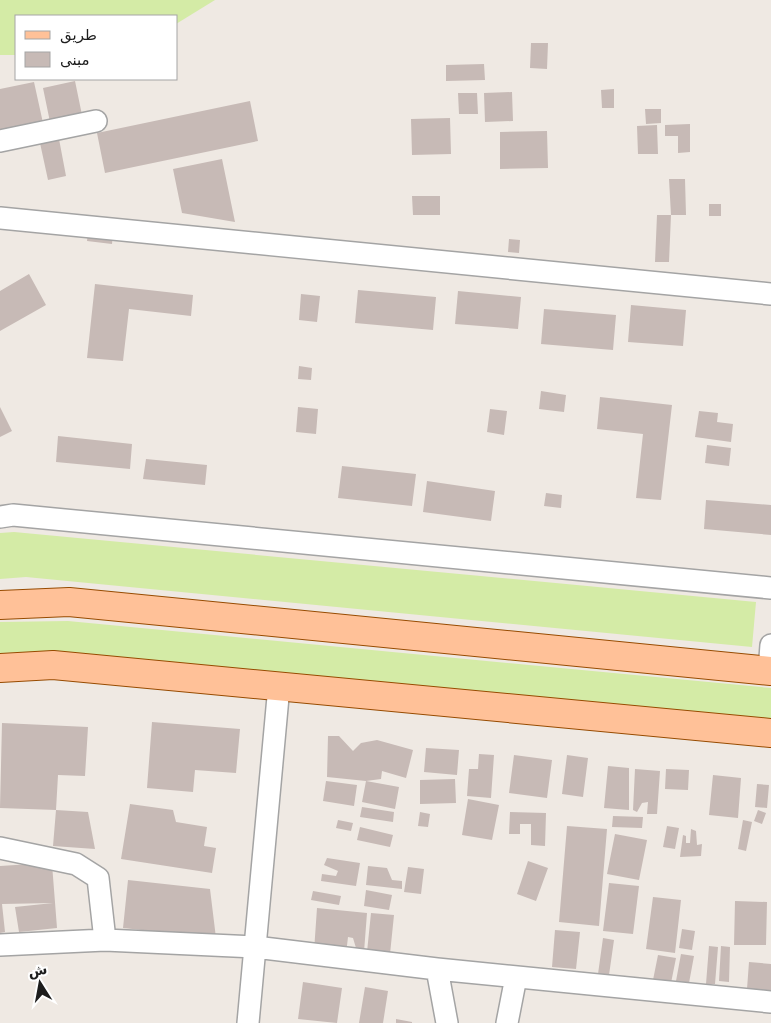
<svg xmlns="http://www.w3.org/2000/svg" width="771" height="1023" viewBox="0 0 771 1023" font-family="'DejaVu Sans','Noto Naskh Arabic',sans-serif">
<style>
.grass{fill:#d4eba6}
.building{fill:#c7bab6}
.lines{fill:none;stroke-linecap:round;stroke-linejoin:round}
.minor-casing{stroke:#a4a4a4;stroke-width:24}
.major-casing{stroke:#974b00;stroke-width:30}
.minor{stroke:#fff;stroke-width:21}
.major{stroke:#ffc198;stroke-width:28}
</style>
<rect width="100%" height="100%" fill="#efe9e3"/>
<!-- grass -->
<path class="grass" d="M0 0H215L176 24V16H16V55H0Z
M14 532 756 602 752 647 26 577 0 579V533Z
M68 621 771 688V720L65 652 0 653V622Z"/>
<!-- building -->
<path class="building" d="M531 43H548L547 69 530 68Z
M484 64 485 80 446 81V65Z
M75 81 82 115 50 122 43 88Z
M34 82 43 123 0 132V89Z
M614 89V108H602L601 90Z
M512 92 513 121 485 122 484 93Z
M458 93H477L478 114H459Z
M250 101 258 141 105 173 97 133Z
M645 109H661V123L646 124Z
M450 118 451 154 412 155 411 119Z
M690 124V152L678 153V136H665V125Z
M657 125 658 154H638L637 126Z
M547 131 548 168 500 169V132Z
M59 139 66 176 48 180 40 143Z
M222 159 235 222 182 213 173 169Z
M669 179H685L686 215H671Z
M412 196H440V215H413Z
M709 204H721V216H709Z
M657 215H671L669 262H655Z
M88 232 113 234 112 244 87 241Z
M509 239 520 240 519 253 508 252Z
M29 274 46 305 0 331V291Z
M95 284 193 295 191 316 129 309 123 361 87 358Z
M358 290 436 297 433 330 355 323Z
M458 291 521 297 518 329 455 324Z
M301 294 320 296 317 322 299 320Z
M631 305 686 310 683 346 628 342Z
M544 309 616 315 613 350 541 344Z
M299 366 312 368 311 380 298 379Z
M541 391 566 395 564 412 539 409Z
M600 397 672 405 661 500 636 498 643 434 597 429Z
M0 407 12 431 0 437Z
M298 407 318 409 316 434 296 432Z
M490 409 507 411 504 435 487 432Z
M699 411 718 413 717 422 733 424 731 442 695 437Z
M58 436 132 444 130 469 56 462Z
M707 445 731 448 729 466 705 463Z
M146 459 207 465 205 485 143 479Z
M342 466 416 474 412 506 338 498Z
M427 481 495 491 491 521 423 512Z
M546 493 562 495 561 508 544 506Z
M706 500 771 505V535L704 529Z
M152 722 240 729 236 773 195 770 193 792 147 788Z
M2 723 88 727 85 776 58 775 56 810 88 812 95 849 53 846 56 810 0 808Z
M328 736H339L353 751 361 743 377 740 413 750 406 778 382 771 381 779 366 781 327 777Z
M426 748 459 750 457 775 424 772Z
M479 754 494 755 491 798 467 796 469 769H478Z
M514 755 552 760 547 798 509 793Z
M567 755 588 758 583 797 562 794Z
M608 766 629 768V810L604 808Z
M635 769 660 771 657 814H647L648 802 642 803 637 812 633 810Z
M666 769 689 770 688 790 665 789Z
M713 775 741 778 738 818 709 815Z
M455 779 456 803 420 804V780Z
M326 781 357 785 354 806 323 801Z
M366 781 399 787 395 809 362 802Z
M757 784 769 785 767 808 755 807Z
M468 799 499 805 492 840 462 835Z
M130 804 173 810 176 822 207 827 204 846 216 848 212 873 121 859Z
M362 807 394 812 393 822 360 817Z
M758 810 766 813 762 824 754 821Z
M420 812 430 814 428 827 418 826Z
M510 812 546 813 545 846 531 845V824H520V834H509Z
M613 816 643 817 642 828 612 827Z
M338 820 353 823 351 831 336 828Z
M743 820 752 822 746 851 738 849Z
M567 826 607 829 599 926 559 922Z
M667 826 679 828 675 849 663 847Z
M360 827 393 835 390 847 357 840Z
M691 829 696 831 697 845 702 844 701 856 680 857 683 835 686 836V843H690Z
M615 834 647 840 639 880 607 874Z
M327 858 360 863 356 886 321 881 322 874 336 876 338 871 324 865Z
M528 861 548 868 536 901 517 894Z
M31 864H52L57 928 19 932 15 907 53 903 2 904 5 932 0 933V866Z
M368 866 387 868 392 880 402 881V889L366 885Z
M408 867 424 869 421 894 404 892Z
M128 880 210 889 216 938 123 928Z
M609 883 639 886 633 934 603 931Z
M366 890 392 895 389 910 364 906Z
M313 891 341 896 339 905 311 900Z
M653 897 681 900 675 953 646 949Z
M735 901 767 902 766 945H734Z
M317 908 367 913 364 952 356 948 353 938 348 937 346 954 314 951Z
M371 913 394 915 390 954 367 952Z
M682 929 695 931 692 950 679 948Z
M555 930 580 932 576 969 552 967Z
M603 938 614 940 609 975 598 974Z
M709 946 718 947 715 984H706Z
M721 946 730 947 729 982 719 981Z
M681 954 694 956 689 983 676 981Z
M658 955 676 958 671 983 653 980Z
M749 962 771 964V991L747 989Z
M303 982 342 988 337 1023 298 1019Z
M365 987 388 991 383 1023H359Z
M396 1019 412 1022V1023H396Z"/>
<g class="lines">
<defs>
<path id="minor" d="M0 141 96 121
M0 218 771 294
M0 517 13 515 771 588
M769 671 771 645
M0 848 76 864 98 878 105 940
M0 945 105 940 255 947 437 969 771 1002
M437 969 447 1023
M248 1023 279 686
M507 1023 516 977"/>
<path id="major" d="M0 605 69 602 771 671
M0 668 53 665 771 733"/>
</defs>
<!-- minor casing -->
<use href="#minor" class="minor-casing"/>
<!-- major casing -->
<use href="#major" class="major-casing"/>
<!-- minor -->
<use href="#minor" class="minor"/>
<!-- major -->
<use href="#major" class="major"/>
</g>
<!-- legend -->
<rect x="15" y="15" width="162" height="65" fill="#ffffff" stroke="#a5a5a5"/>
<rect x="25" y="31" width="25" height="8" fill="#ffc198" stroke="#a5a5a5"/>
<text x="60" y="40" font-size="15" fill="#1d1d1d">طريق</text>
<rect x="25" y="52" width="25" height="15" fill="#c7bab6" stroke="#a5a5a5"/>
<text x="60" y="65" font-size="15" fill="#1d1d1d">مبنى</text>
<!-- north arrow -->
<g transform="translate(40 983) rotate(349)" stroke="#ffffff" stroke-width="4" paint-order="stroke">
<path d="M0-4L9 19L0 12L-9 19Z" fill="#1d1d1d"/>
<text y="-8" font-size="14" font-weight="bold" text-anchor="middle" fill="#1d1d1d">ش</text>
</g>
</svg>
